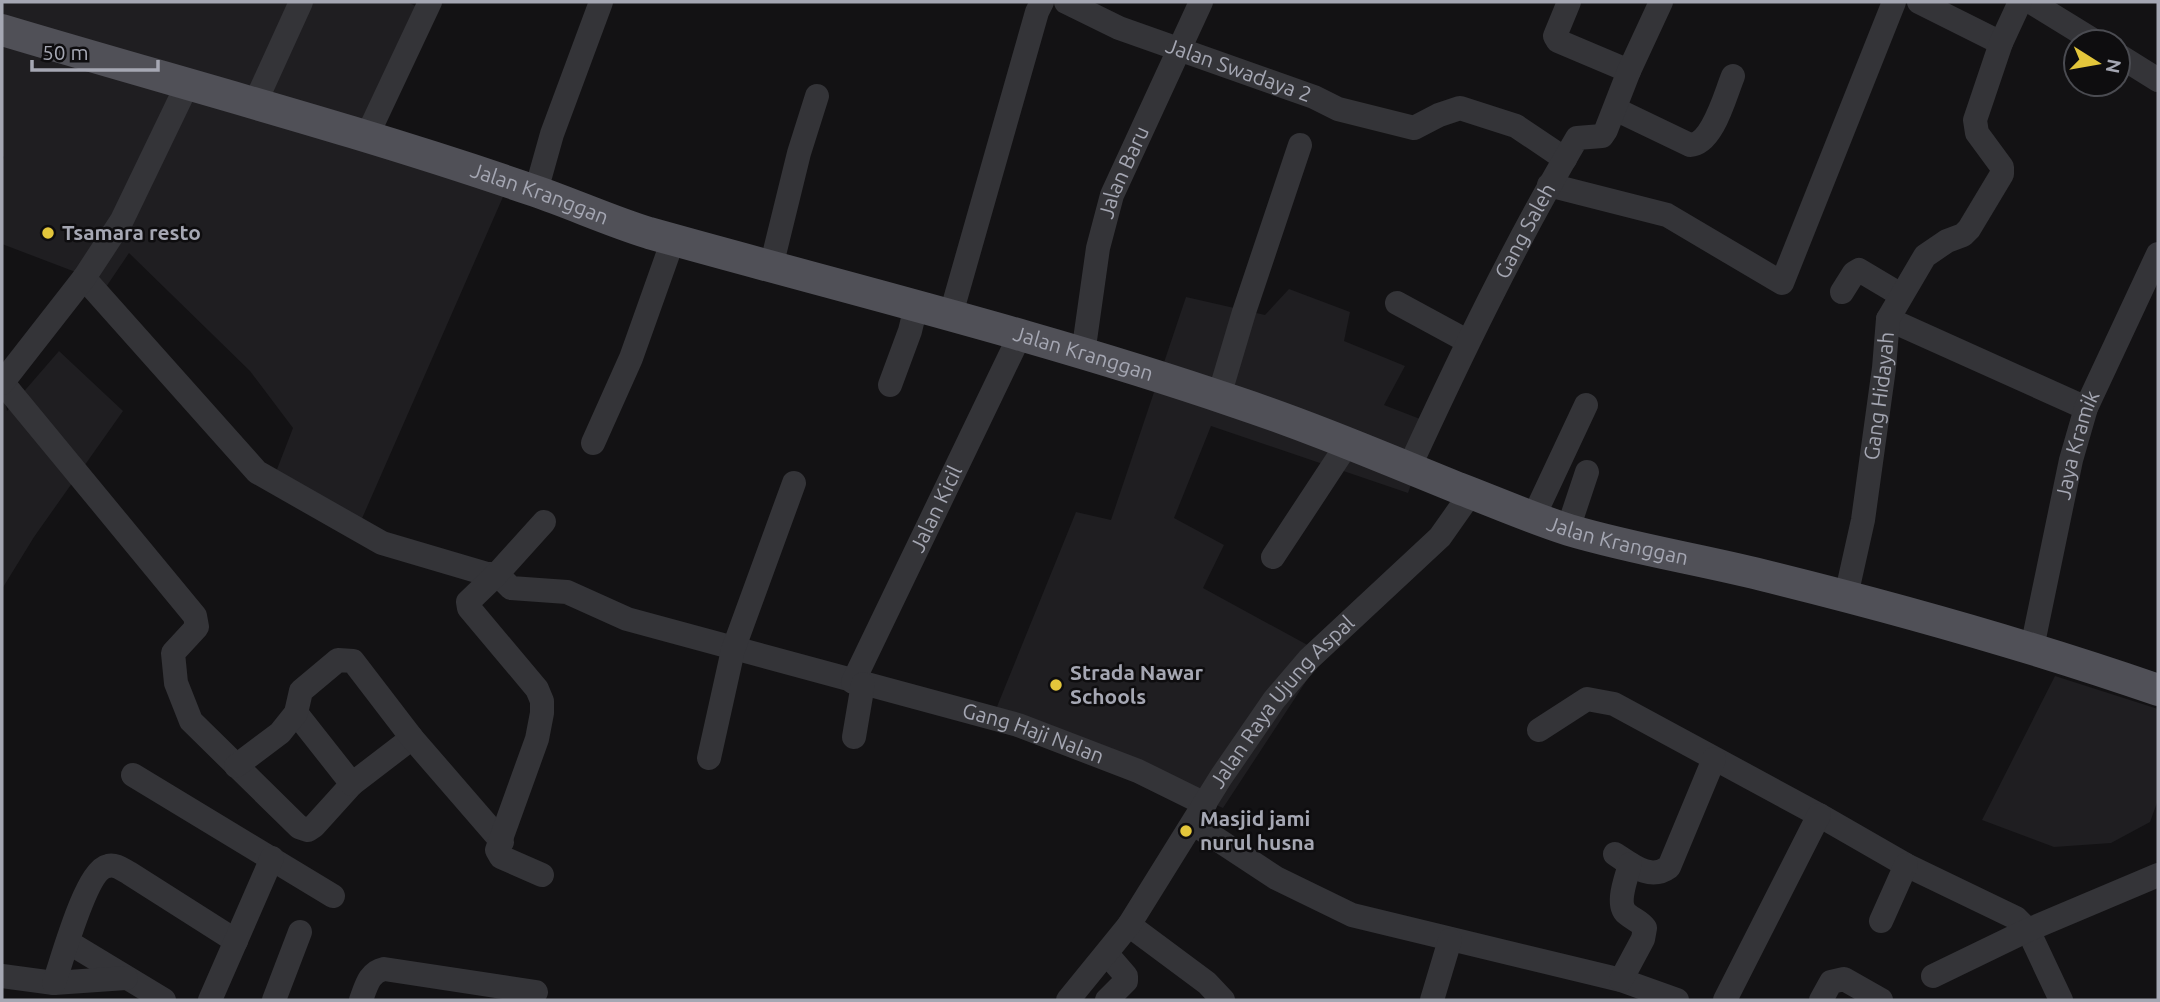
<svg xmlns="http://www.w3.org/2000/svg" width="2160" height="1002" viewBox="0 0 2160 1002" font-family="Ubuntu,sans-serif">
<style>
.built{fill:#1f1e21}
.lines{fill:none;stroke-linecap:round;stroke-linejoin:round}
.minor{stroke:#343438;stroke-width:24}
.major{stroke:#505057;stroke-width:32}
.poi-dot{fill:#e3c63b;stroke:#0e0d0f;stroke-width:2.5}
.labels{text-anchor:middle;stroke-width:5;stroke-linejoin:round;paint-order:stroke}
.street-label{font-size:21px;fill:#a5a7b3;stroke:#0e0d0f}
.poi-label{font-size:21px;font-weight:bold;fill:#a5a7b3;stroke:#0e0d0f;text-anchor:start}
</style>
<rect width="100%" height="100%" fill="#131214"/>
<!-- built -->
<path class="built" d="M2 2H407L422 9 364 135 506 190 360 523 274 477 293 428 250 371 129 253 104 290 86 276 2 244V162L4 157 2 155Z
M1289 289 1350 312 1344 341 1405 366 1384 405 1433 424 1408 493 1211 426 1174 518 1224 545 1203 588 1324 654 1223 808 1070 741 992 719 1076 512 1111 520 1186 297 1265 315Z
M59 351 123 411 34 537 2 589V386L7 411Z
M2055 676 2158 709V800L2150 822 2111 843 2054 847 1982 820Z"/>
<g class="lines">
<!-- minor -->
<g class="minor">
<path id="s1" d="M1066 2 1119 28 1314 97 1338 109 1414 128 1439 115 1460 108 1516 126 1565 159"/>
<path d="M1569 2 1555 36 1558 41 1629 71"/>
<path d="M1919 2 2001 43"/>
<path d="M2031 2 2096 42"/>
<path d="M2118 55 2158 80"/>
<path d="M255 103 301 2"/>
<path d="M1615 109 1690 145C1713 144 1725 95 1733 76"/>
<path d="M366 138 430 2"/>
<path d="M1549 185 1667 215 1782 283 1894 2"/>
<path d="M536 191 552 134 601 2"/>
<path d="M771 267 799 153 817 96"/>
<path id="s2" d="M84 278 257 472 382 543 487 574H497L511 588 567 592 627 619 1018 725 1138 771 1205 804"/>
<path d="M1842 292 1854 273 1859 270 1901 295"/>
<path d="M1397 303 1467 341"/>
<path d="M951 314 1037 12 1042 2"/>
<path d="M1888 319 2086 408"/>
<path id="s3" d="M1083 354 1098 248 1112 195 1201 2"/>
<path d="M2 382 195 616 197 627 173 653 176 683 191 721 299 827 308 830 314 826 352 784"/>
<path d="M2 383 84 278 122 220 188 83"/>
<path d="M890 385 910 331 916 306"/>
<path d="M1219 396 1244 312 1300 145"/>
<path d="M593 443 631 358 673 240"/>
<path id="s4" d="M1409 468C1461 355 1514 245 1577 138L1602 136 1606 130 1629 71 1661 2"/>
<path d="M1533 518 1586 405"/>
<path d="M1568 529 1587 472"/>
<path d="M1273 557 1348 443"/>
<path id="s5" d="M1846 596 1863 520 1884 368 1888 319 1925 256 1947 241 1963 235 1969 229 2002 174V167L1977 133 1975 120 2001 43 2020 2"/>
<path id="s6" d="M2032 648 2071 460 2086 408 2158 254"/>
<path id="s7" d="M853 682 1020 335"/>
<path d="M296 713 352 784 412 738"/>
<path d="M1539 730 1587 699 1614 704 1819 815 1906 865 2016 918 2028 930 2061 1000"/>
<path d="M854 737 863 684"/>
<path d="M709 758 733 650 794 483"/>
<path d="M236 766 280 733 296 713 301 691 338 660 353 661 412 738 502 842"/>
<path d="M133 775 333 896"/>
<path d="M1194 824 1276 878 1352 915 1621 980 1677 1000"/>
<path d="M1615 854C1632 865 1650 881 1669 867L1714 759"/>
<path d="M542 875 501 857 497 850 537 739 542 713V701L537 689 469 608 468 602 497 574 544 522"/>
<path d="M1881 921 1906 865"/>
<path d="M1129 925 1207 983 1223 1000"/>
<path d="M68 942 164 1000"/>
<path d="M1107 954 1126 976V981L1107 1000"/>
<path d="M2 976 54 983 126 978"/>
<path d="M1933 976 2028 930 2158 875"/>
<path d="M1621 980 1643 939 1645 928C1640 921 1634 920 1627 914 1615 904 1627 877 1630 864"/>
<path d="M54 983C62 961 86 870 108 866 116 864 123 870 129 873L236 941"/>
<path d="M210 1000 272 858"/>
<path d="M274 1000 300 932"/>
<path d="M361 1000C366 987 369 972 384 969L536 992"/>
<path id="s8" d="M1068 1000 1129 925 1221 777 1274 700 1309 659 1440 537 1471 493"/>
<path d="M1432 1000 1450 940"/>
<path d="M1725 1000 1819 815"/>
<path d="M1821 1000 1831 982 1844 979 1881 1000"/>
</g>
<!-- major -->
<path class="major" id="s9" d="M2 30C179 83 359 130 535 191 573 204 610 221 649 233 845 288 1043 336 1236 402 1311 427 1384 458 1458 488 1495 502 1531 518 1569 530 1633 549 1698 559 1762 575 1896 608 2028 645 2158 690"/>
</g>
<!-- markers -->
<g class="poi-dot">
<circle cx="48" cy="233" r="7"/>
<circle cx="1056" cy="685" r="7"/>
<circle cx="1186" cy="831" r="7"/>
</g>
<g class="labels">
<!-- street labels -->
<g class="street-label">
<text dy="7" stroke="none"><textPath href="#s1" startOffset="186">Jalan Swadaya 2</textPath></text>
<text dy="7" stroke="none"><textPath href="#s3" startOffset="187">Jalan Baru</textPath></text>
<text dy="7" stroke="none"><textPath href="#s9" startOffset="562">Jalan Kranggan</textPath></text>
<text dy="7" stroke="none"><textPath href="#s4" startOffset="264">Gang Saleh</textPath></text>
<text dy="7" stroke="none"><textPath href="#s9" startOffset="1129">Jalan Kranggan</textPath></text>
<text dy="7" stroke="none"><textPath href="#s5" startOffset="203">Gang Hidayah</textPath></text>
<text dy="7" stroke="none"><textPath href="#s6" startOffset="208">Jaya Kramik</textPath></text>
<text dy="7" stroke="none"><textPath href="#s7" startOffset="192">Jalan Kicil</textPath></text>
<text dy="7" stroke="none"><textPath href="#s9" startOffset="1696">Jalan Kranggan</textPath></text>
<text dy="7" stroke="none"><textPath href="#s8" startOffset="368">Jalan Raya Ujung Aspal</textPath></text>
<text dy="7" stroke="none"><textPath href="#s2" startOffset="1087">Gang Haji Nalan</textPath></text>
</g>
<!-- poi labels -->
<g class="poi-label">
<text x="62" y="240">Tsamara resto</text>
<text x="1070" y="680">Strada Nawar<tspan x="1070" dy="24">Schools</tspan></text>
<text x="1200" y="826">Masjid jami<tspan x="1200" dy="24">nurul husna</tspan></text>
</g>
</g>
<!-- border -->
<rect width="2160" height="1002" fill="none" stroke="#a5a7b3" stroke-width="7"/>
<!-- north arrow -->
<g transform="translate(2097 63) rotate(101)"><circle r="33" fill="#0e0d0f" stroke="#4a4b51" stroke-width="2"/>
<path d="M0-5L12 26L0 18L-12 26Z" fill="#e3c63b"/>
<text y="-10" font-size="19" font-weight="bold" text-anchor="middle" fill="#a5a7b3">N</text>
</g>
<!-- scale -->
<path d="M32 60v10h126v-10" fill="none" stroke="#a5a7b3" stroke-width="3.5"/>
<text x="42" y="60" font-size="21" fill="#a5a7b3" stroke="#0e0d0f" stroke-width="5" paint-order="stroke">50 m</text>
</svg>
